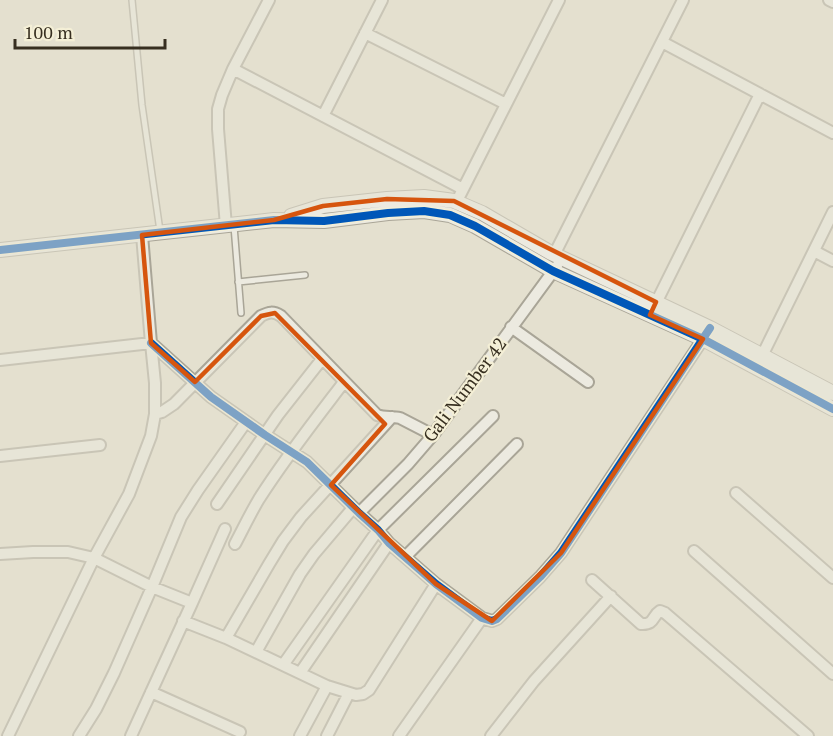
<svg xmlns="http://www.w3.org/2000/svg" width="833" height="736" viewBox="0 0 833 736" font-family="'PT Serif',serif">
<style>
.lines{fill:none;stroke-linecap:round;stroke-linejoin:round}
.service-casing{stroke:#a9a597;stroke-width:8}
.minor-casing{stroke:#a9a597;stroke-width:14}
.tertiary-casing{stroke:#a9a597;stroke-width:16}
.service{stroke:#eceae0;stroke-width:5}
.minor{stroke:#eceae0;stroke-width:10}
.tertiary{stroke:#eceae0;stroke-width:14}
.cycleway-casing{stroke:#f4efd6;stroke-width:11}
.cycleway{stroke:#0057b8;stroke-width:8}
.marked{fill:none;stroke:#d6550e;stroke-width:4.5;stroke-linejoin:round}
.labels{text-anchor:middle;stroke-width:4.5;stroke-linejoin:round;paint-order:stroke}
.street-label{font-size:18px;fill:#372f20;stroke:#f4efd6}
</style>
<rect width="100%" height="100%" fill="#e4e0cf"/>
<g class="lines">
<defs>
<path id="service" d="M132 0 142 105 160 231
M234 226 241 313
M238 282 305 275"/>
<path id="minor" d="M829 0 833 2
M365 33 506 104
M662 42 833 133
M233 69 463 189
M323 116 382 0
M460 195 559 0
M226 226 218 129V109L222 95 233 69 269 0
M814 251 833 261
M554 255 683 0
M653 309 760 94
M511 327 588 382
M151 343 211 397 265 435 307 462 359 513 378 530 389 543 436 584 482 618 492 621 497 619 540 577 561 553 707 333
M0 360 151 343 142 235
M759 362 833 212
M155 414 162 412 174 404 261 316C269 312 273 311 281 316L377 415C384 418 392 416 400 418L433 435
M0 456 100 445
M736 493 833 578
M217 504 278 415 322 359
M359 513 408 464 433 435 557 266
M235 544C243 529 250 514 259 499 285 458 315 420 344 382
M694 551 833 674
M0 554 33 552H68L94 558 8 736
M405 557 517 444
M592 580 641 624C655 625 652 616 660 611L665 613 808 736
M192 603 225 529
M183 621 226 638 269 564 283 541 301 517 392 417
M226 638 327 686 356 695 363 694 369 690 436 584
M256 652 300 574 314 554 353 508
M283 665 378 530 493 416
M300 673 389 543
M151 692 240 732
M79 736 96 709 114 673 152 587 94 558 129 494 151 436 155 414V383L151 343
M131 736 192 603 152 587 181 517 198 490 246 422
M300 736 327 686
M327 736 349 693
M399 736 482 618
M491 736 534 681 611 596"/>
<path id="tertiary" d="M291 216 323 206 387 199 424 197 454 201 482 213 551 253 710 328 833 393
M0 250 274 220 324 221 388 213 424 211 450 215 475 226 553 271 703 339 833 409"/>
</defs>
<!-- service casing -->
<use href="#service" class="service-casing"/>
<!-- minor casing -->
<use href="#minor" class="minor-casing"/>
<!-- tertiary casing -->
<use href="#tertiary" class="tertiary-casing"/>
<!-- service -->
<use href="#service" class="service"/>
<!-- minor -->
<use href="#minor" class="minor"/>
<!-- tertiary -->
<use href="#tertiary" class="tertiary"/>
<defs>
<path id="cycleway" d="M0 250 274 220 324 221 388 213 424 211 450 215 475 226 553 271 703 339 833 409
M151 343 211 397 265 435 307 462 359 513 378 530 389 543 436 584 482 618 492 621 497 619 540 577 561 553 710 328"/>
</defs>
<!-- cycleway casing -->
<use href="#cycleway" class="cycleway-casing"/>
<!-- cycleway -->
<use href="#cycleway" class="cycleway"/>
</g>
<!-- marked area -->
<path d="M0 0H833V736H0ZM387 199 454 201 656 302 650 315 703 339 561 553 492 621 436 584 331 485 385 424 275 313 261 316 195 382 151 343 142 235 274 220 323 206Z" fill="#e4e0cf" fill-opacity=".55" fill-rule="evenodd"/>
<path class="marked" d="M387 199 454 201 656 302 650 315 703 339 561 553 492 621 436 584 331 485 385 424 275 313 261 316 195 382 151 343 142 235 274 220 323 206Z"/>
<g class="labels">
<!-- street labels -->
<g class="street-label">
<text transform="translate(465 390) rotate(-53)" y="6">Gali Number 42</text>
</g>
</g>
<!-- scale -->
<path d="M15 39v9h150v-9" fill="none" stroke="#372f20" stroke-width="3"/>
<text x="24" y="39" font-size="18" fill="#372f20" stroke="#f4efd6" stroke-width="4.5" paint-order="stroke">100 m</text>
</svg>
